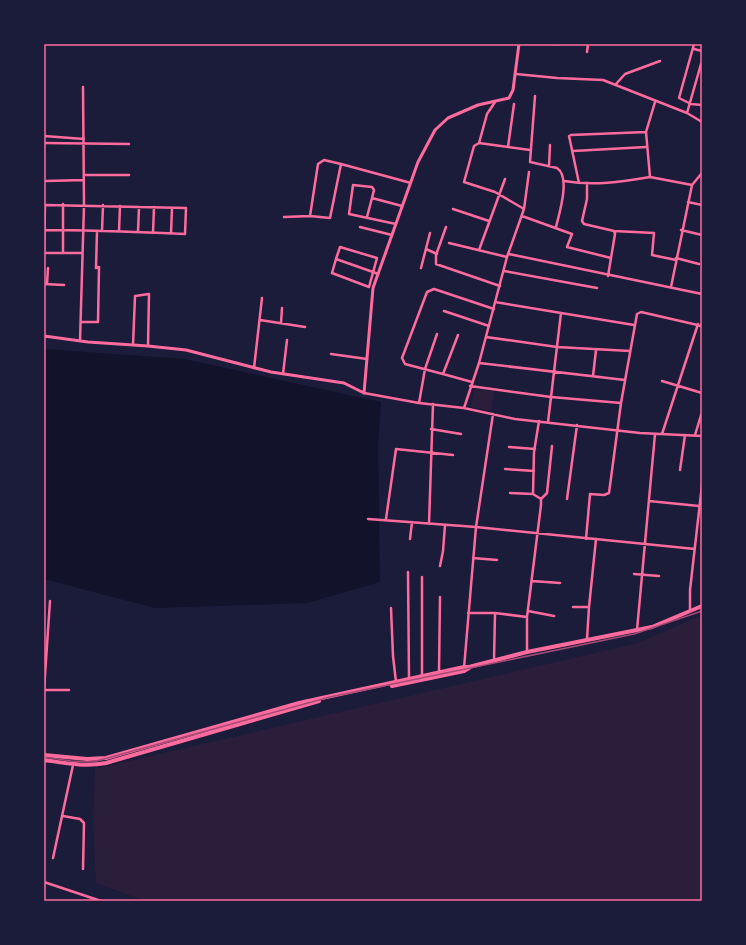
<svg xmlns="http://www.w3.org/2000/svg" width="746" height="945" viewBox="0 0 746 945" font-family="'Libre Baskerville',serif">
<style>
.green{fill:#2a1e3b}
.water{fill:#12122b}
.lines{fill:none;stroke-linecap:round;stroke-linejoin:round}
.minor{stroke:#ff6b9d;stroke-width:2.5}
.tertiary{stroke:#ff6b9d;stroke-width:3}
.primary{stroke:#ff6b9d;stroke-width:4}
.rail{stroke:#a44b75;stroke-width:1.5}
.neatline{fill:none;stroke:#ff6b9d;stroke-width:1.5}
</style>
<rect width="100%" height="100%" fill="#1b1b3a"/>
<!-- green -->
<path class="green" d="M474 390 494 391 491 411 471 407Z
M702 615V901H146L96 883 93 820 95 769 638 643Z"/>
<!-- water -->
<path class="water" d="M44 349 184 359 381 402 378 445 380 582 307 603 155 608 44 579Z"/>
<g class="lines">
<!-- minor -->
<path class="minor" d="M554 44H560
M694 44 679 98 691 104 702 105
M694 49 702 51
M587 52 588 44
M516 74 557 78 603 80 687 113 702 122
M616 84 625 74 660 61
M535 96 530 162 557 168C571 177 559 214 556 227
M655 102 646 132 650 177 692 185
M687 113 701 64
M44 136 84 139
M44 143 129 144
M479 143 487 114 495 102
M508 147 514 104
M573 151 646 147
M549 166 550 145
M84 175H129
M46 181 84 180
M564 181C594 186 621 182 650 177
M579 183 569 136 571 135 646 132
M587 183V199L582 221 584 224 614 231 615 234 608 276
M688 202 702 205
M453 209 489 221
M524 209 495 192 464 182 474 146 479 143 530 150
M310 216 318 164 324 160 341 164
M522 216 572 234 567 247 611 258
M284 217 310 216 330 218 341 164 411 183
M367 217 372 198
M396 224 349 214 353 185 372 187 374 190 372 198 402 206
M360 227 392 235
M446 227 436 255V264L500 286
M44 230C91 230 138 232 185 234L186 208 45 205 44 253
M681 230 702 235
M102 231 103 205
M119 231 120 206
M614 231 654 233 652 255 676 260
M138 232 139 207
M153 233 154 207
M171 233 172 208
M449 243 507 257
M426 249 437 254
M479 250 505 179
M45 253H82
M63 253V204
M509 254 702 294
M676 258 699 264
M336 259 340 247 377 258 369 287 332 273 336 259 373 272 378 274
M421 268 430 233
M504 271 597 288
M44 284 64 285
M47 284 48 268
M671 287 692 185 702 173
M495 302 634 325
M444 311 489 326
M260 320 305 327
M81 322H98L99 267 96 268 97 231
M281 323 282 308
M458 335 443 374 405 364 402 358 427 292 434 289 494 309
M486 337 557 347 630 351
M80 341 84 205 83 87
M133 345 135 296 149 294 148 346
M331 354 367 359
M479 363 625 380
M254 368 262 298
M283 374 287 340
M443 374 472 382
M593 376 596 350
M662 381 702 393
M470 386 551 397 561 313
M364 393 419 403 464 408 515 419 640 433 702 436
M419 403 425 369 437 334
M464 408 479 363 507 257 524 209 529 172
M493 414 476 527 695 549
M548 422 551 397 621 403
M431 429 461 434
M662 434 698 324
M695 435 702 412
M509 447 535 449
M505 469 534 471
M680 470 685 435
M510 493 533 494
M541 499 547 493 552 446
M567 499 577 425
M649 501 699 506
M368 519 476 527 464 668
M386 519 396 449 453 455
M429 524 433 404
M410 539 412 522
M586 539 590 494 604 495 609 493 621 403 637 314 641 312 702 326
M473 558 497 560
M440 566 443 551 445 525
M408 572 409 678
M634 574 659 576
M422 577V676
M532 581 560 583
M573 607H589L596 539
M391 608 393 656 396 682
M690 610V590L702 485
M528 611 554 616
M468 613H495
M637 630 655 434
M587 639 589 607
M527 652V617L541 505V499L533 494 534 452 539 421
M494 660 495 613 527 617
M439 672 440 597
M44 690 50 601
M44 690H69
M63 816 80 819 84 823 83 869
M53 858 73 765
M44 882 101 901"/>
<!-- tertiary -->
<path class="tertiary" d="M44 336 88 342 148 346 186 350 271 372 344 383 364 393 373 288 418 162 435 130 448 118 478 105 509 98 513 90 519 44"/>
<!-- primary -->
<path class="primary" d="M392 686 464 671 469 668
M44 755 87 759 106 758 299 703 464 667H469L527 652 652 627 702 606
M44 760C65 763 85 767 106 763L319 701"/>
<!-- rail -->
<path class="rail" d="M44 757 71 761 93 762 330 697 634 634 702 611"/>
</g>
<!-- border -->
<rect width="746" height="945" fill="none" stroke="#1b1b3a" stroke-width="90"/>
<rect x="45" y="45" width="656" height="855" class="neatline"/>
</svg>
